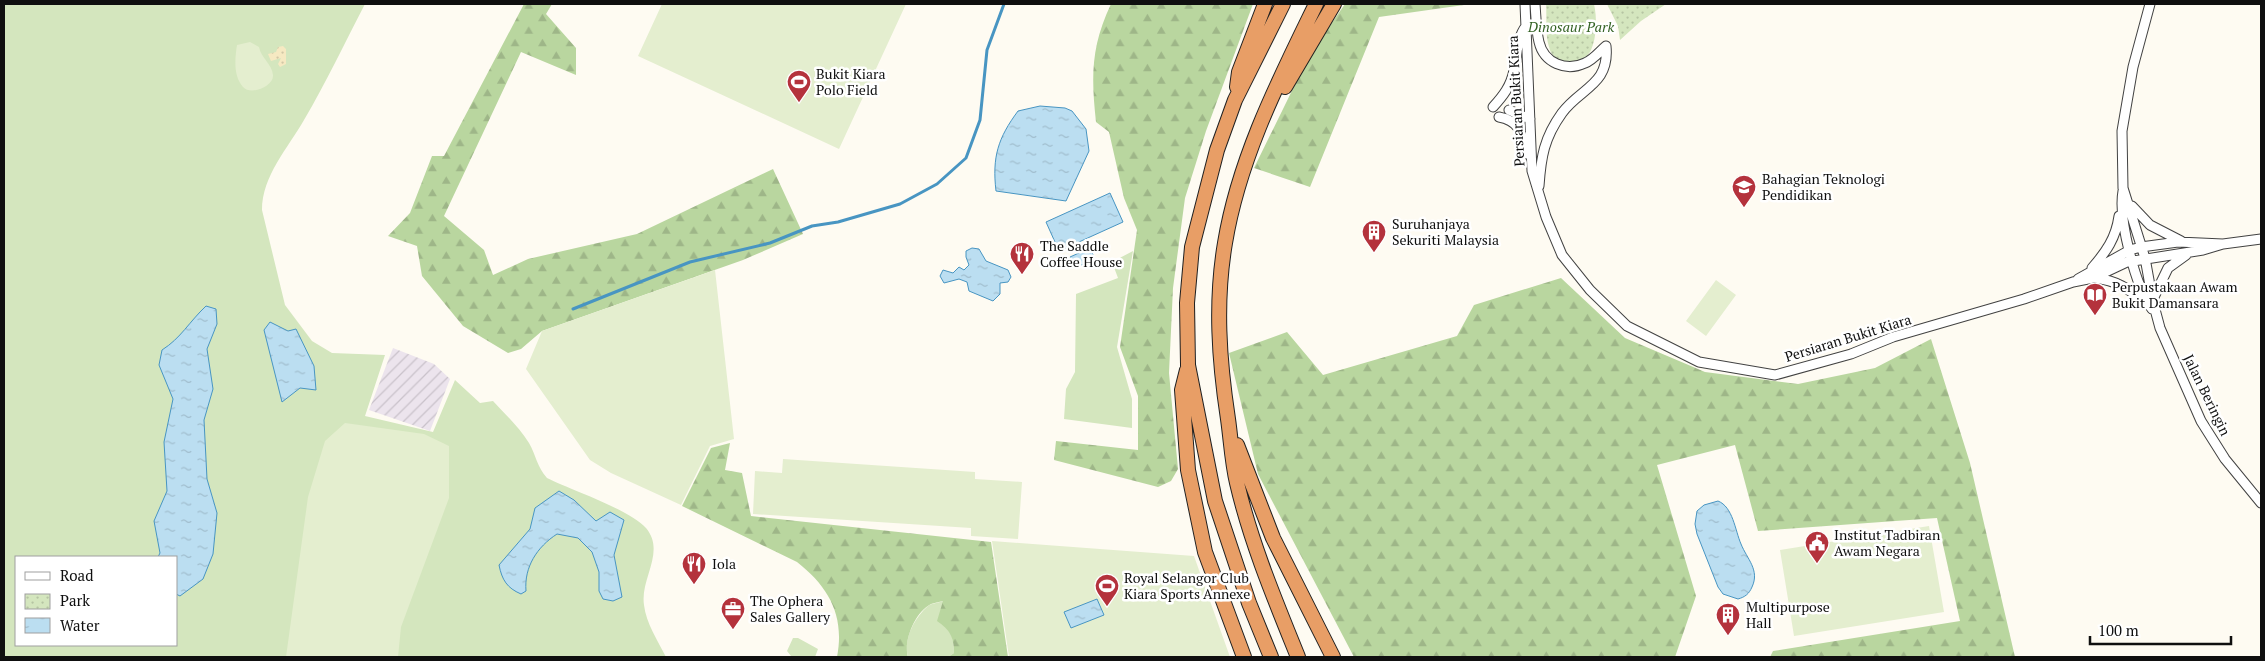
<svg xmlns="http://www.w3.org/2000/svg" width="2265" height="661" viewBox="0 0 2265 661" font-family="'PT Serif',serif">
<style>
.industrial{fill:url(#industrial-furrows)}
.grass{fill:#d4e6be;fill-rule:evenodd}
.forest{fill:url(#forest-firs)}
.sand{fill:url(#sand-dots)}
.park{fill:url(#park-dots)}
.pitch{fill:#e4eecf}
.water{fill:url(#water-ripples);stroke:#4895c2}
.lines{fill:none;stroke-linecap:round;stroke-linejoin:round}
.stream{stroke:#4895c2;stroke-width:3}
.minor-casing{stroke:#424242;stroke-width:11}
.highway-casing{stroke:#202020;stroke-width:16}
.minor{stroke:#fff;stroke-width:9}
.highway{stroke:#e89e66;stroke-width:14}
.labels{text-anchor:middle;stroke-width:5;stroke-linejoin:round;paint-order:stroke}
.park-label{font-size:14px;font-style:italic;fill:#336224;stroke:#fff}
.poi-label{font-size:14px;fill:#0f0f0f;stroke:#fff;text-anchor:start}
.street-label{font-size:14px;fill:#0f0f0f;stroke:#fff}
</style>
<defs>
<pattern id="industrial-furrows" width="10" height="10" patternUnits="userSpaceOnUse" patternTransform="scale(1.25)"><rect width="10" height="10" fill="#ece4ed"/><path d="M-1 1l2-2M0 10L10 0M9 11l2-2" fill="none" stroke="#c9c2ca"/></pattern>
<pattern id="forest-firs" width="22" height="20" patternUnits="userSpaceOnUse" patternTransform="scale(1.25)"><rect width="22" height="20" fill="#b9d69f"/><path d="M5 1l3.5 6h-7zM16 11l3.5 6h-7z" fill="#9eb688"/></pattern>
<pattern id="sand-dots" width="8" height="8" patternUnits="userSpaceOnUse" patternTransform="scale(1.25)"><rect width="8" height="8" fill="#f6e9c2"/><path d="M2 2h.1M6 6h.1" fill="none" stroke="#d2c7a6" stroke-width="1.8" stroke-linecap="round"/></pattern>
<pattern id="park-dots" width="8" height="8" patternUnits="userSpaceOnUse" patternTransform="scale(1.25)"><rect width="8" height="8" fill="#d4e6be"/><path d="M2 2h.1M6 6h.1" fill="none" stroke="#b5c4a2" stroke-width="1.8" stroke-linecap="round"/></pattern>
<pattern id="water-ripples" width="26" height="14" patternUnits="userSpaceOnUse" patternTransform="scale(1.25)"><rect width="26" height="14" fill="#bbdef1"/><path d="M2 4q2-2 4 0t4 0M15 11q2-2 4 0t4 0" fill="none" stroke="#a0bdcd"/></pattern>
</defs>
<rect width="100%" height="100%" fill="#fefbf2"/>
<!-- industrial -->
<path class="industrial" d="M393 348 434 364 450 379 430 431 369 410Z"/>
<!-- grass -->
<path class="grass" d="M4 4H365C345 42 326 83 304 120 288 148 262 176 262 210L285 305 312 341 332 353 385 355 365 416 433 432 455 380 480 403 493 401C505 414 519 427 529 443 536 455 537 467 547 478 571 490 629 509 646 528 666 552 640 578 644 605 646 623 658 641 666 657H4ZM16 557H176V645H16Z
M1133 251 1117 347 1132 399V428L1064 419 1066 389 1075 372 1076 294 1118 278 1112 262Z
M943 601C947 618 954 636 954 653L948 657H908C903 640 914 618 928 606 932 603 938 603 943 601Z
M793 638H798L818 649 815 657 791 656 787 651Z"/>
<!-- forest -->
<path class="forest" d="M524 4H552L546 14 576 48V75L521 52 444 216 484 250 493 275 528 259 637 234 773 169 803 234 743 260 542 331 521 349 508 353 463 326 422 276 417 246 388 236 410 213 432 156H444Z
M1111 4H1253L1206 131 1185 198 1173 288 1169 373 1178 469 1171 481 1158 487 1054 460 1056 441 1138 450V396L1120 347 1137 230 1124 198 1109 132 1096 122C1091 76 1091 46 1111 4Z
M1345 4H1471L1379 17 1310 187 1254 168 1310 54Z
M1561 278 1625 338 1705 372 1798 384 1875 368 1931 339 1970 463 2015 657H1770L1773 651 1960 621 1937 518 1758 531 1735 445 1657 465 1696 596 1675 657H1354L1258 474 1229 353 1287 332 1323 375 1457 336 1474 305Z
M730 443 725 470 742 473 751 516 991 542 1008 657H948L954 653C954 637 950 630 937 621L943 601C939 602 934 603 931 604 915 612 903 641 908 657H837C845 616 829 587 797 562L682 506 711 448Z"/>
<!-- sand -->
<path class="sand" d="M283 46 286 49V64L280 67 278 64 281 58 271 61 268 54 276 52 278 47Z"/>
<!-- park -->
<path class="park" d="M1546 4H1594C1597 17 1597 37 1591 50 1584 66 1554 68 1549 47 1545 34 1547 17 1546 4Z
M1607 4H1666L1641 21 1620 40 1618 26Z"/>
<!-- pitch -->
<path class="pitch" d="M662 4H906L839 149 638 56Z
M250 42 259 47C261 58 272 64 273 75 274 86 251 96 243 87 233 76 235 58 237 45Z
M715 270 734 439 710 446 681 505 611 473 590 460 526 369 542 331Z
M1716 280 1736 295 1706 336 1686 321Z
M345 423 424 434 449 446V498L401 627 398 657H286L308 497 325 441Z
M783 459 975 472V479L1022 482 1018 539 971 536V528L753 514 755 471 782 473Z
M1929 526 1944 612 1794 636 1780 550Z
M992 541 1194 556 1230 657H1009Z"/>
<!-- water -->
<path class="water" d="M1040 106 1065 108 1072 111 1086 129 1089 151 1066 201 996 191C992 157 998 138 1018 111Z
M1110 193 1123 222 1059 251 1046 222Z
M972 248 979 249 986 261 1008 270 1011 277 1008 282 1000 283V294L993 301 969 291 967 282 959 279 944 283 940 276 943 270 953 273 959 267 964 270 969 265 966 257V251Z
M1090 248 1095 259 1075 268 1070 257Z
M206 306 216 309 217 324 207 349 213 389 204 420 207 479 217 513 213 554 203 579 180 596 176 594V557H158L160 553 154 521 167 491 164 442 173 399 159 365 162 350C181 338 189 322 206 306Z
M270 322 288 331 296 329 314 366 316 390 300 388 282 402 264 330Z
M559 491 574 500 596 521 610 512 624 520 614 555 622 597 613 601 603 599 599 591V572L592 552 578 538 557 534C537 547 524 567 526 591L521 594C507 588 502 580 499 565L530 529 535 508Z
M1718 501C1733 507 1735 530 1741 544 1747 559 1760 570 1752 587 1749 594 1745 597 1738 599L1723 594 1718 587 1697 534 1695 524 1697 511 1704 505Z
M1097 599 1104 615 1071 628 1064 612Z"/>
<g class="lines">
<!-- stream -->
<path class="stream" d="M573 309 690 262 770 243 812 226 838 222 900 204 937 184 966 158 980 120 987 50 1004 4"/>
<defs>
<path id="minor" d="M1525 4 1532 171 1546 217 1562 255 1590 290 1627 326 1699 362 1775 375 1851 354 1893 337 2024 299 2073 282 2093 278 2127 262 2203 250 2223 244
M1535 4C1536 16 1536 30 1539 42 1544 63 1566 72 1585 63 1593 60 1599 52 1606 46
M2150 4 2133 67 2122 131 2123 188 2145 258 2153 302 2160 328 2201 421 2225 459 2261 503
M1493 107C1503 96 1511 86 1514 70 1518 55 1516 39 1526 26
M1509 110 1530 119
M1499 117C1521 121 1522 135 1527 154
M1539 186C1541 157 1544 138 1562 113 1580 88 1610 85 1606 46
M2123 191C2118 218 2135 286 2152 309
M2132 206 2150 225 2181 241
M2092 268C2106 252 2116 238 2119 216
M2095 278C2119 281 2128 289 2146 303
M2078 279 2130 250 2141 247 2178 242 2223 244 2261 239
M2153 299 2168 268 2186 255"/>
<path id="highway" d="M1237 87 1239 72 1265 4
M1285 87 1334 4
M1187 370 1182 390 1188 470 1205 552 1244 657
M1237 445 1273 538 1333 657
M1271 657 1249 603 1215 501 1188 365 1187 303 1192 247 1217 150 1235 100 1283 4
M1298 657C1275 600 1251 543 1237 483 1232 462 1231 440 1228 419 1219 360 1215 302 1225 243 1239 158 1279 80 1316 4"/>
</defs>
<!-- minor casing -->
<use href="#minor" class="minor-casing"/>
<!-- highway casing -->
<use href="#highway" class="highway-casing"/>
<!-- minor -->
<use href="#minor" class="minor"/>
<!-- highway -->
<use href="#highway" class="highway"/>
</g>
<!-- icons -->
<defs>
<symbol id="stadium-pin" viewBox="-11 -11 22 30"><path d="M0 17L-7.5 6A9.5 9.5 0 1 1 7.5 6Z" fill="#b4323c" stroke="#fff"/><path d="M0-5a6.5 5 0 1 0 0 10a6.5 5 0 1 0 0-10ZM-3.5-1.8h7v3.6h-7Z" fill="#fff"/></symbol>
<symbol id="school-pin" viewBox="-11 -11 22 30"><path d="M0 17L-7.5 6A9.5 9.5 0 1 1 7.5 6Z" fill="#b4323c" stroke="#fff"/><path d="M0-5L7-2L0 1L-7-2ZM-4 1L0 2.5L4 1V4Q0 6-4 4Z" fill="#fff"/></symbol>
<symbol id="building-pin" viewBox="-11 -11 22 30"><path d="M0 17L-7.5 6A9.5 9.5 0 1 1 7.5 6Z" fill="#b4323c" stroke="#fff"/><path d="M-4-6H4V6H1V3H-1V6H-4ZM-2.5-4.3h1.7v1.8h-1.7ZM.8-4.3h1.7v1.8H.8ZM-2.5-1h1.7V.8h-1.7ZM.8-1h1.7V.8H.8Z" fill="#fff"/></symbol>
<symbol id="restaurant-pin" viewBox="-11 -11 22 30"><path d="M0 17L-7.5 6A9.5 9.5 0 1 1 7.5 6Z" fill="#b4323c" stroke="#fff"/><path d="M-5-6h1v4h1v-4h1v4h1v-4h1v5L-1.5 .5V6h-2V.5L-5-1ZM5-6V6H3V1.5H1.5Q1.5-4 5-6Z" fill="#fff"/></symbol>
<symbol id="library-pin" viewBox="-11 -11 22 30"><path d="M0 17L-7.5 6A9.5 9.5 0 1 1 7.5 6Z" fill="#b4323c" stroke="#fff"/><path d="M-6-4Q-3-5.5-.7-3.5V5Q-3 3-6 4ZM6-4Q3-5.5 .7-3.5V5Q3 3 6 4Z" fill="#fff"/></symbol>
<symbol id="civic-pin" viewBox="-11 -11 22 30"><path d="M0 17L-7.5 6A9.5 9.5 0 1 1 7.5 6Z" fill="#b4323c" stroke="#fff"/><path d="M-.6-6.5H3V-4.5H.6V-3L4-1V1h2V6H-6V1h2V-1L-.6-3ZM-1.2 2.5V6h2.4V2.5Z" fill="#fff"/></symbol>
<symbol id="office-pin" viewBox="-11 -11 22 30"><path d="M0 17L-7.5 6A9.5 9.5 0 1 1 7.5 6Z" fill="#b4323c" stroke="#fff"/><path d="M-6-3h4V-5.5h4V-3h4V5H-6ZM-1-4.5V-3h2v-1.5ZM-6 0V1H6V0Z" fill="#fff"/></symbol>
</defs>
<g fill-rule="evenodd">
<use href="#stadium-pin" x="785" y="68" width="28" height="38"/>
<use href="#school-pin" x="1730" y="173" width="28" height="38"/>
<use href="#building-pin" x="1360" y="218" width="28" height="38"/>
<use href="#restaurant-pin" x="1008" y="240" width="28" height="38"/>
<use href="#library-pin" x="2081" y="281" width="28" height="38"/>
<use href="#civic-pin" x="1803" y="529" width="28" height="38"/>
<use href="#restaurant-pin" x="680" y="550" width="28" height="38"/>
<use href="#stadium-pin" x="1093" y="572" width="28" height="38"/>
<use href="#office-pin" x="719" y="595" width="28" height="38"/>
<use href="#building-pin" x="1714" y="601" width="28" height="38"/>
</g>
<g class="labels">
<!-- park labels -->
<g class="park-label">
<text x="1571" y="32">Dinosaur Park</text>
</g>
<!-- poi labels -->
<g class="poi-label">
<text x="816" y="79">Bukit Kiara<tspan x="816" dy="16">Polo Field</tspan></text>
<text x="1762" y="184">Bahagian Teknologi<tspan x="1762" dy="16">Pendidikan</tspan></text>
<text x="1392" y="229">Suruhanjaya<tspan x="1392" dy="16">Sekuriti Malaysia</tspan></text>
<text x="1040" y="251">The Saddle<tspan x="1040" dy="16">Coffee House</tspan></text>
<text x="2112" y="292">Perpustakaan Awam<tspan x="2112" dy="16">Bukit Damansara</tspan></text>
<text x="1834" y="540">Institut Tadbiran<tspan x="1834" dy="16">Awam Negara</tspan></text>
<text x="712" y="569">Iola</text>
<text x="1124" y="583">Royal Selangor Club<tspan x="1124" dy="16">Kiara Sports Annexe</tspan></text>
<text x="750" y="606">The Ophera<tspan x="750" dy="16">Sales Gallery</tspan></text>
<text x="1746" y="612">Multipurpose<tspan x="1746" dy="16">Hall</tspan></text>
</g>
<!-- street labels -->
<g class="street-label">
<text transform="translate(1516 101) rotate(-93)" y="5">Persiaran Bukit Kiara</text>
<text transform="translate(1848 338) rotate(-17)" y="5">Persiaran Bukit Kiara</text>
<text transform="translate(2207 395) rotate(64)" y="5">Jalan Beringin</text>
</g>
</g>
<!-- border -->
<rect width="2265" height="661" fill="none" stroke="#0f0f0f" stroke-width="10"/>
<!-- legend -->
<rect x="15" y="556" width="162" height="90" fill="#ffffff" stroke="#9f9f9f"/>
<rect x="25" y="572" width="25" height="8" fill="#ffffff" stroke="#9f9f9f"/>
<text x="60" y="581" font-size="15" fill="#0f0f0f">Road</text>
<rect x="25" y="594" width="25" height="15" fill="url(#park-dots)" stroke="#9f9f9f"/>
<text x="60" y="606" font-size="15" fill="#0f0f0f">Park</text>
<rect x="25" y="618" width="25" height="15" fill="url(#water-ripples)" stroke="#9f9f9f"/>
<text x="60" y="631" font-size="15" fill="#0f0f0f">Water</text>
<!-- scale -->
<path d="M2090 636v8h141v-8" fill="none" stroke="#0f0f0f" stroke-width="2.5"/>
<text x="2098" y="636" font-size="15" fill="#0f0f0f" stroke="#ffffff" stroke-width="4" paint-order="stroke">100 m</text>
</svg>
